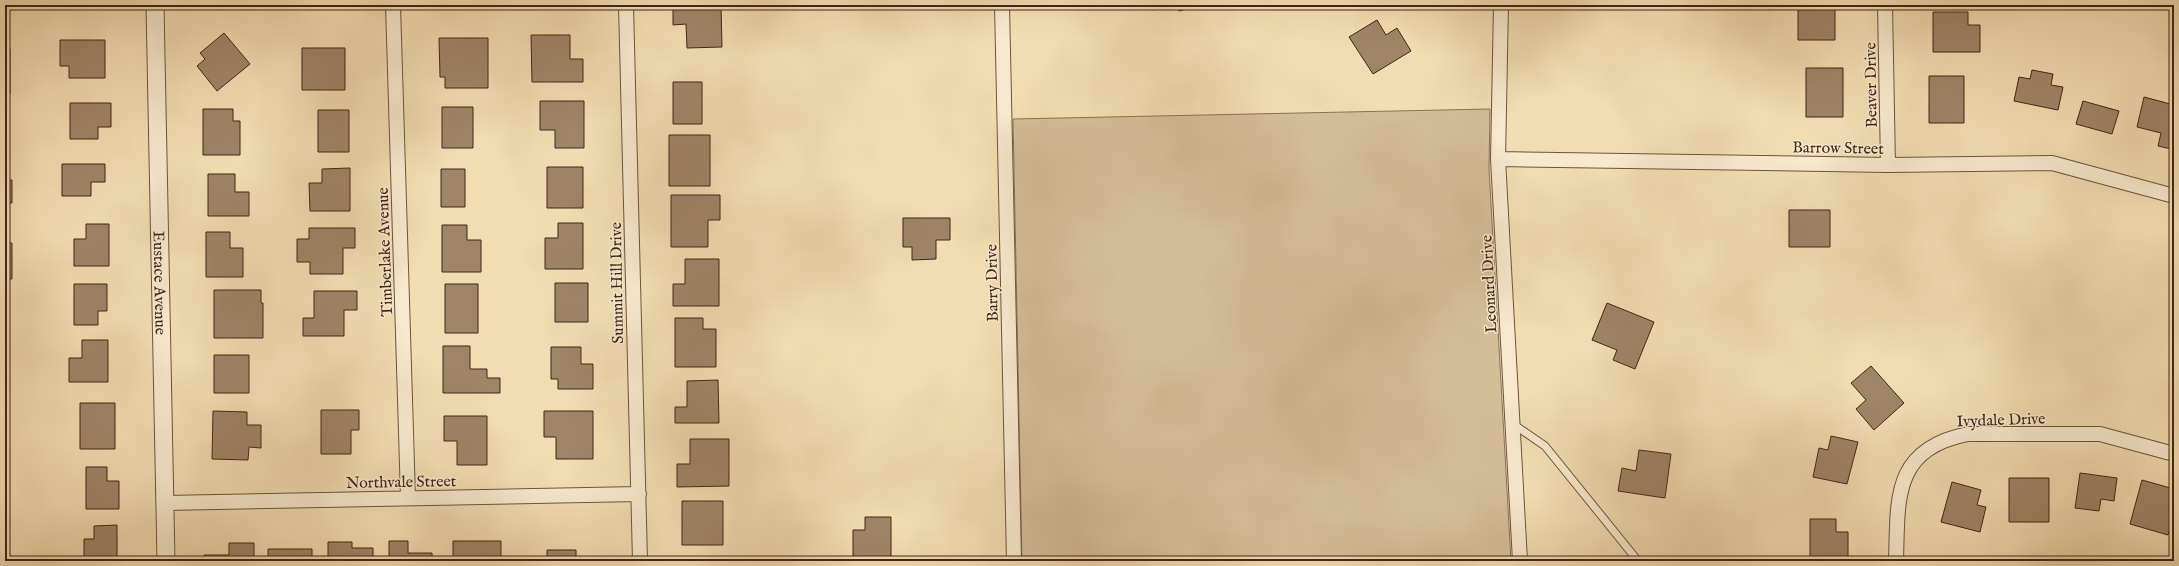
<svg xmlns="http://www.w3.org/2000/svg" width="2179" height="566" viewBox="0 0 2179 566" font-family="'IM FELL English',serif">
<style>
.green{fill:#d4be98;stroke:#8b7258}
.building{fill:#9e8568;stroke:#422518}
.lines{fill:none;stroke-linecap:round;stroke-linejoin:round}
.service-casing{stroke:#6e533e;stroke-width:9}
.minor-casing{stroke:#6e533e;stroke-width:16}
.tertiary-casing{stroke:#6e533e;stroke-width:19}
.service{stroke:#f7e9cd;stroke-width:7}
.minor{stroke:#f7e9cd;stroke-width:14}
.tertiary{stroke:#f7e9cd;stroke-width:17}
.labels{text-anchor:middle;stroke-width:3;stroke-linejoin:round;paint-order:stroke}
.street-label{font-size:16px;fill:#422518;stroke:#f7e9cd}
</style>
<rect width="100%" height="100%" fill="#f2ddb2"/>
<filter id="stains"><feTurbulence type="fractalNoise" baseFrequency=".005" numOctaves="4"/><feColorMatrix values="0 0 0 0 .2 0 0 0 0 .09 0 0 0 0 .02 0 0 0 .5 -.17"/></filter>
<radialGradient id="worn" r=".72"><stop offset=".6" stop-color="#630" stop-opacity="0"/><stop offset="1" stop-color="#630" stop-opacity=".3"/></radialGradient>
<!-- green -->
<path class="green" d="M1490 109 1489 169 1511 561H1022L1013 119Z"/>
<!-- building -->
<path class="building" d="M673 5H721L722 47 687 48 686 24 673 25Z
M1151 5H1169L1152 10Z
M1177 5H1200L1179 11Z
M1810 5H1835V40H1798V9H1810Z
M1933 12H1968V25H1980V52H1933Z
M1377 20 1386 35 1397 28 1411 51 1373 74 1349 37Z
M224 33 250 64 217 91 197 66 205 59 200 53Z
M531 35H570V59H583V82H532Z
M439 38H488V88H445V77H440Z
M60 40H105V78H69V66H60Z
M302 48H345V90H302Z
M5 49H10V94H5Z
M1806 68H1843V117H1806Z
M2032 70 2053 74 2051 85 2063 87 2058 110 2014 101 2019 77 2030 79Z
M1929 76H1964V123H1929Z
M673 82H702V124H673Z
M2144 97 2174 105V139L2171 149 2158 146 2161 133 2137 127Z
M540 101H584V148H555V130H540Z
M2083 101 2119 111 2112 134 2076 124Z
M70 103H111V127H98V139H70Z
M442 107H473V148H442Z
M203 109H233V121H240V155H203Z
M318 110H349V152H318Z
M669 135H710V186H669Z
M62 164H105V182H91V196H62Z
M547 167H583V208H547Z
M350 168V211H310L309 183H322V169Z
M441 169H465V207H441Z
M208 174H235V192H249V216H208Z
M5 180H12V203H5Z
M671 195H720V220H708V247H671Z
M1789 210H1830V247H1789Z
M903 218H950V240H936V259L912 260V247H903Z
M558 223H583V269H545V238H558Z
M86 224H109V266H74V239H86Z
M442 225H467V240H481V272H442Z
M309 228H355V248H343V274H310V262H297V239H309Z
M206 232H230V248H243V277H206Z
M5 243H12V279H5Z
M685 259H719V306H673V284H685Z
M555 283H588V322H555Z
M74 284H107V311H98V325H74Z
M445 284H478V333H445Z
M214 290H261V303H263V338H214Z
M314 291H357V310H344V336H303V318H314Z
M1607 303 1654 322 1635 369 1613 360 1617 350 1592 340Z
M675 318H703V329H716V367H675Z
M82 340H108V382H69V358H82Z
M443 346H470V369H487V378H500V393H443Z
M551 347H581V364H593V389H558V379H551Z
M214 355H249V393H214Z
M1871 366 1904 403 1874 430 1856 409 1866 400 1851 383Z
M718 380 719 423H675V407H687V381Z
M80 403H115V449H80Z
M321 410H359V430H351V454H321Z
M213 411 247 412V425H261V448L249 447 248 460 212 459Z
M544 411H593V459H556V437H544Z
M444 416H487V465H457V441H444Z
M1831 436 1858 442 1847 484 1813 477 1819 448 1828 450Z
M690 439H729V486L677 487V464H690Z
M1639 450 1671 454 1665 498 1618 491 1622 468 1636 471Z
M86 467H107V481H119V509H86Z
M2080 473 2117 478 2114 501 2101 499 2099 511 2075 508Z
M2009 478H2049V522H2009Z
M2142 480 2174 489V515L2168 535 2130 524Z
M1952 482 1981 490 1977 505 1986 507 1980 532 1941 522Z
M682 501H723V545H682Z
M865 517H891V561H853V530H865Z
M1810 519H1836V532H1848V557H1810Z
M117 525V561H84V539H94V526Z
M389 541H408V553H432V561H389Z
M453 541H501V561H453Z
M328 542H352V548H373V561H328Z
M229 543H254V561H204V555H229Z
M268 549H312V561H268Z
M547 550H576V561H547Z
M680 559H706V561H680Z"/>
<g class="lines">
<defs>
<path id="service" d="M1513 424 1545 446 1638 561"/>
<path id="minor" d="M393 5 408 498
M626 5 640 561
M1002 5 1014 561
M1501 5 1498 159 1520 561
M1885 5 1888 165
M1498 159 1888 165 2052 163 2174 196
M165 503 639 494
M1896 561C1898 499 1892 449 1968 434H2100L2174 454"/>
<g id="tertiary">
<path id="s1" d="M155 5 166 561"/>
</g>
</defs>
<!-- service casing -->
<use href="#service" class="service-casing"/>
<!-- minor casing -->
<use href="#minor" class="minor-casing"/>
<!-- tertiary casing -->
<use href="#tertiary" class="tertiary-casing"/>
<!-- service -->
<use href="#service" class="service"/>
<!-- minor -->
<use href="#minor" class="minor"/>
<!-- tertiary -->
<use href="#tertiary" class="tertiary"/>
</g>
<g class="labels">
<!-- street labels -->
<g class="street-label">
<text transform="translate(1870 85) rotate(-91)" y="6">Beaver Drive</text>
<text transform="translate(1838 147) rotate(1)" y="6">Barrow Street</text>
<text transform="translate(384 252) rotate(-92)" y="6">Timberlake Avenue</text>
<text dy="6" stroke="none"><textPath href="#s1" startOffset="278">Eustace Avenue</textPath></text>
<text transform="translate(616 283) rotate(-91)" y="6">Summit Hill Drive</text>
<text transform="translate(991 283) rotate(-91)" y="6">Barry Drive</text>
<text transform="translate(1488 284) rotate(-93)" y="6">Leonard Drive</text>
<text transform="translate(2001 419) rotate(-2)" y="6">Ivydale Drive</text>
<text transform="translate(401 481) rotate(-1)" y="6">Northvale Street</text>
</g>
</g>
<!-- margin -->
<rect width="2179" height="566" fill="none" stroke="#f2ddb2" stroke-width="20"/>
<rect x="6" y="6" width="2167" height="554" fill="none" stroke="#422518" stroke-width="2"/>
<rect x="10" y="10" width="2159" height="546" fill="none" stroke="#422518"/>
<rect width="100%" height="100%" filter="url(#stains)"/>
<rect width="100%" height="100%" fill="url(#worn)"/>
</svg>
